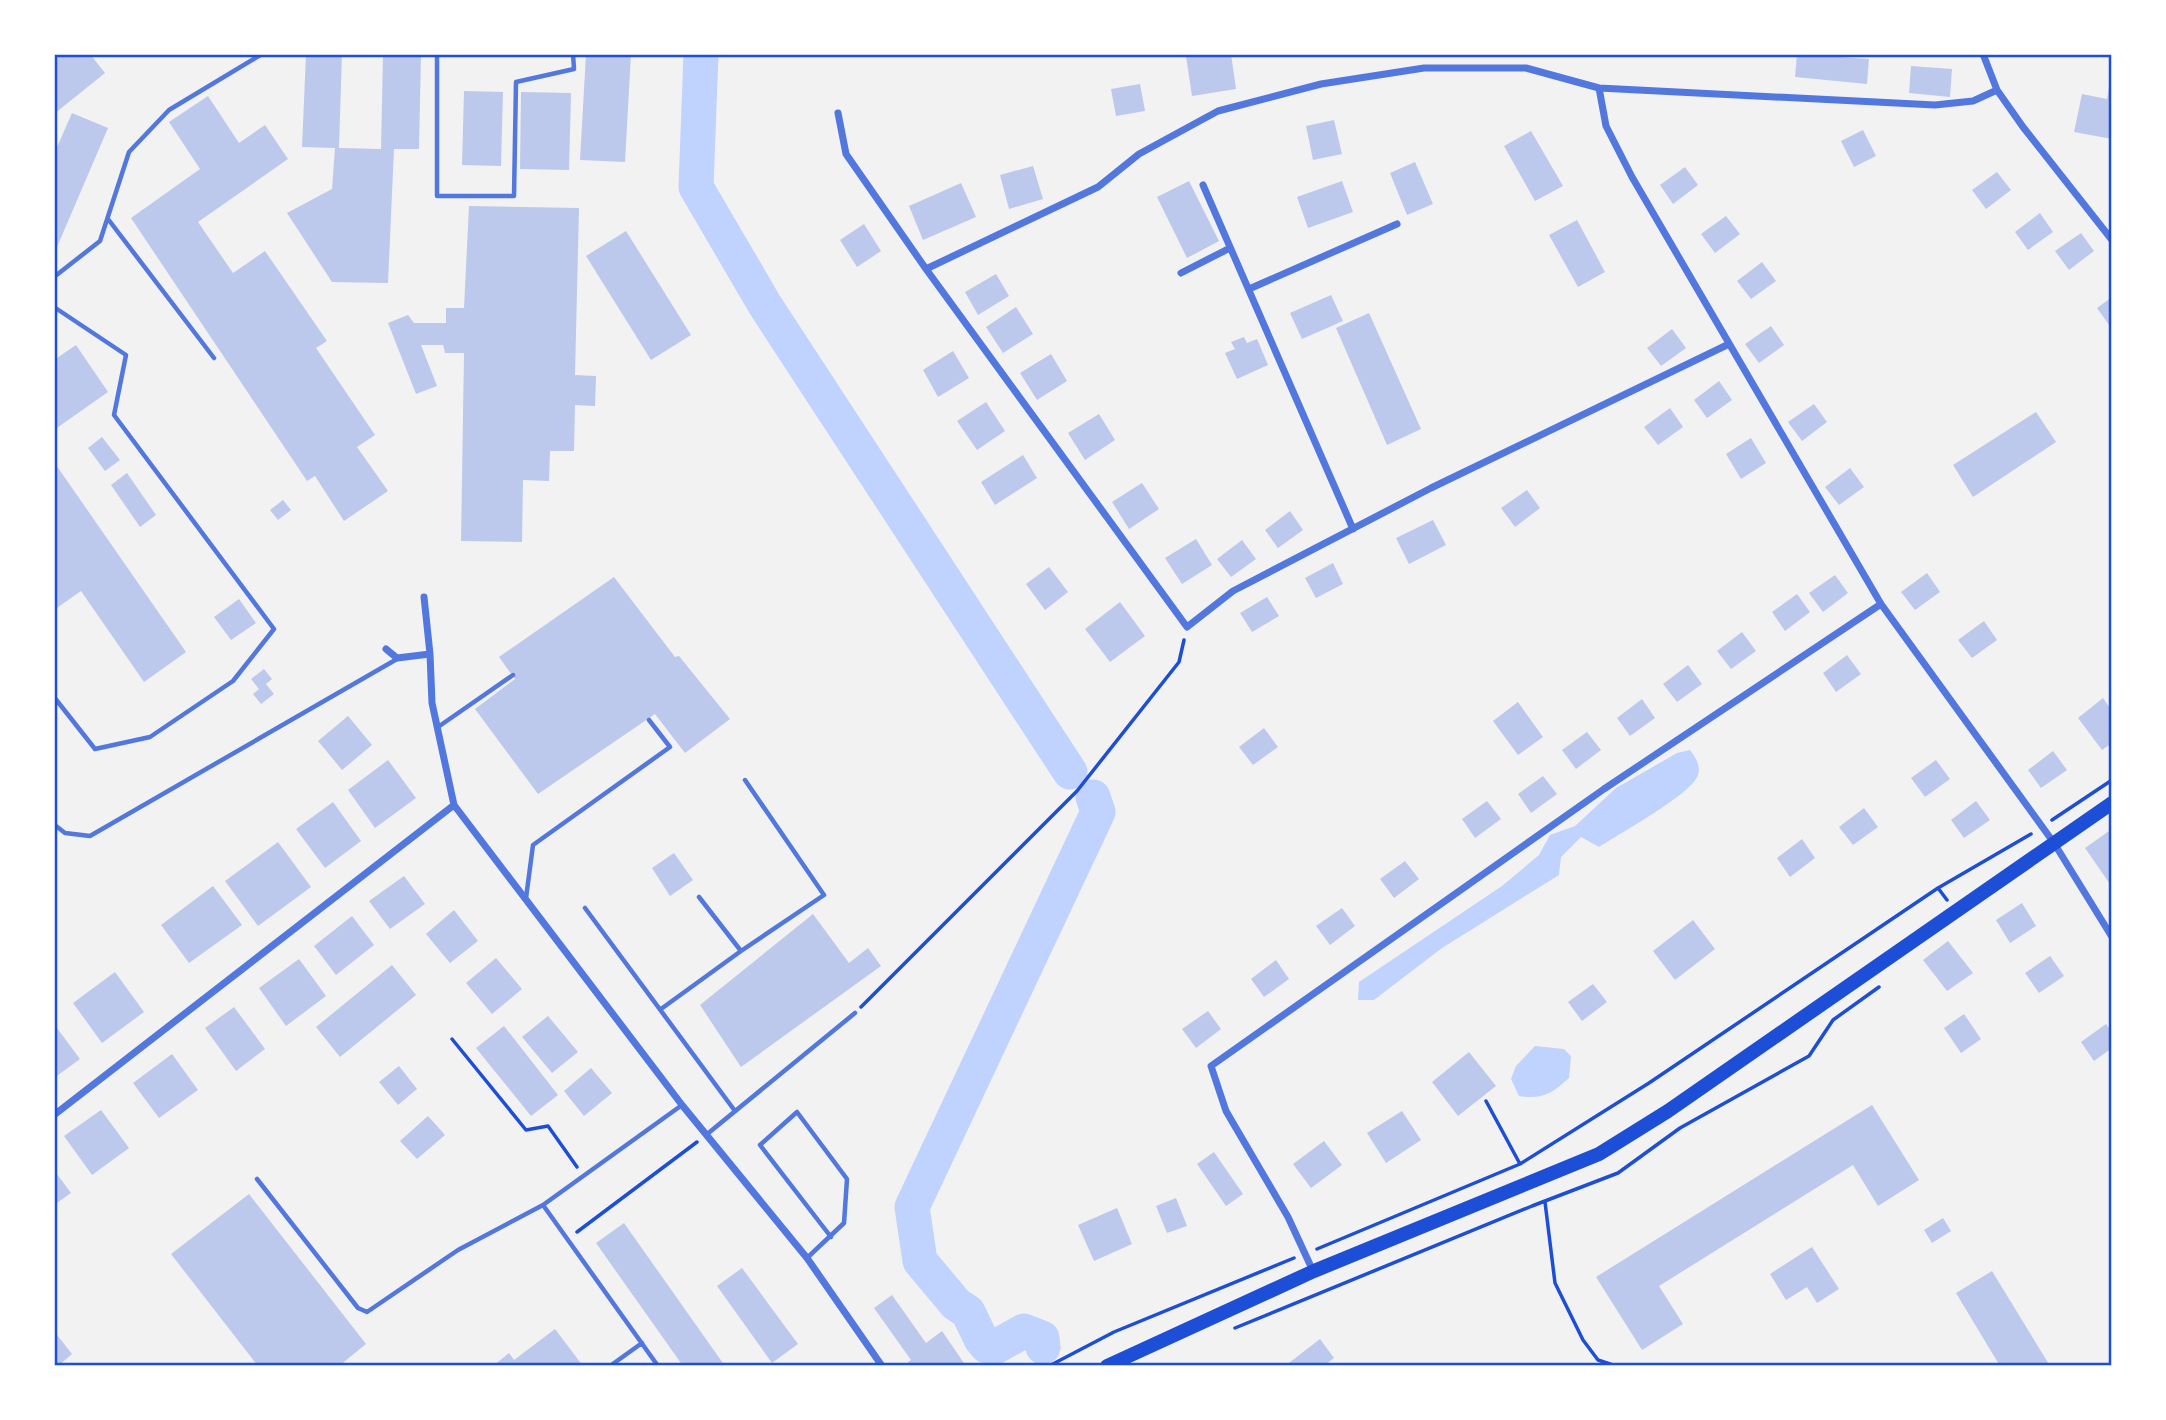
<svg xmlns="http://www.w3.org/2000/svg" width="2166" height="1420" viewBox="0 0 2166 1420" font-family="Rubik,sans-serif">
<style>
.water{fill:#bfd3fe}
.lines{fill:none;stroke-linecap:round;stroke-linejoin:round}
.river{stroke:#bfd3fe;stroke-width:35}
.building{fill:#bdc9ec}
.path{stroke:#1d4ed8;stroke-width:3.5}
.service{stroke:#5277de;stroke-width:4.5}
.minor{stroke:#5277de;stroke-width:7}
.secondary{stroke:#1d4ed8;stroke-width:14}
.neatline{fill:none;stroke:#1d4ed8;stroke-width:2.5}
</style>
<rect width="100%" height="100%" fill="#f2f2f2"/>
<!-- water -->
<path class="water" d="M1690 750C1695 757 1701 765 1698 775 1692 794 1619 834 1599 847L1581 837 1561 857 1559 875 1442 948 1374 1000H1358L1359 982 1502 886 1539 855 1550 835 1575 826 1616 788 1677 753Z
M1535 1046 1564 1049 1571 1056 1569 1078C1552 1093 1543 1100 1519 1096L1511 1079 1516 1066Z"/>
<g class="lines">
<!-- river -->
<path class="river" d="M701 54 696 187 765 305 1070 772
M1043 1347 1042 1338 1024 1331 995 1347 987 1346 981 1339 968 1312 956 1304 920 1261 912 1207 1098 812 1093 797"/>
</g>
<!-- building -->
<path class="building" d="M54 54H90L105 73 54 114Z
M306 54H342L339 148 381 149 383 54H421L419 149H394L388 283 332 282 287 213 332 189 335 148 302 147Z
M586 54H631L625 162 580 160Z
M1195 54H1231L1236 89 1192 96 1186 56Z
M1797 54 1869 59 1867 84 1795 77Z
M1911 66 1952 69 1950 97 1909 93Z
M2110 80 2112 139 2074 132 2082 94 2107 99Z
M1140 84 1145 111 1116 116 1111 89Z
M464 91 503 92 501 166 462 165Z
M521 92 571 93 569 170 520 169Z
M208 96 239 143 265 125 288 159 198 222 233 273 265 251 327 341 316 348 375 435 357 447 388 491 344 521 315 476 307 481 131 218 200 169 169 122Z
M72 113 108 128 54 254V154Z
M1334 120 1342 154 1313 160 1306 126Z
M1863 130 1876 156 1854 167 1841 141Z
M1531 131 1563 186 1535 201 1504 146Z
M1415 162 1433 204 1407 215 1390 173Z
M1033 166 1043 199 1009 209 1000 175Z
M1685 167 1698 185 1673 204 1660 185Z
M1997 172 2011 190 1986 209 1972 190Z
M1189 181 1219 241 1187 258 1157 197Z
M1342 181 1353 212 1308 228 1297 197Z
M961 183 976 217 923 240 909 206Z
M469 206 579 208 575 375 596 376 595 406 575 405 574 451H550L549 481 523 480 522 542 461 541 464 353H445L443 345H421L437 386 416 394 388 323 408 315 414 323H446V308H464Z
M2040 213 2053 232 2028 250 2015 232Z
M1726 216 1740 234 1715 253 1701 234Z
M1577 220 1605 272 1578 287 1549 235Z
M864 224 881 251 857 267 840 240Z
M626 231 691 335 651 360 586 256Z
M2081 233 2094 251 2069 270 2055 251Z
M1762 262 1776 281 1751 299 1737 281Z
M996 274 1009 296 978 315 965 292Z
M1331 295 1343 321 1302 339 1290 313Z
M2112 297V329L2097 308Z
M1016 307 1033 334 1003 353 986 327Z
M1369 313 1421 429 1387 445 1336 328Z
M1771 326 1784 345 1759 363 1745 344Z
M1672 329 1686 348 1661 366 1647 348Z
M1244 337 1247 343 1257 339 1268 365 1237 379 1225 353 1235 349 1231 342Z
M76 345 108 392 54 430V360Z
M953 351 969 378 938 397 923 370Z
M1051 354 1067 381 1037 400 1020 373Z
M1719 381 1732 400 1707 418 1694 400Z
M986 402 1005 431 977 450 957 421Z
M1814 404 1827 422 1802 441 1788 422Z
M1670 408 1683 427 1658 445 1644 427Z
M2036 412 2056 442 1973 497 1953 465Z
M1099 414 1115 440 1085 460 1068 433Z
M102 437 120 460 105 471 88 448Z
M1751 438 1766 463 1741 479 1726 454Z
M1023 455 1037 478 995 505 981 482Z
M54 462 186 652 144 682 81 591 54 610Z
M1850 468 1864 487 1839 505 1825 487Z
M127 473 156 515 140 527 111 485Z
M1142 483 1159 509 1129 529 1112 502Z
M1527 490 1540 508 1515 527 1501 508Z
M283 500 291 510 278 520 270 510Z
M1290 511 1303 530 1278 548 1265 530Z
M1433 520 1446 545 1409 564 1396 538Z
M1196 539 1212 565 1182 584 1165 558Z
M1242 540 1256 559 1231 577 1217 559Z
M1333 563 1343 584 1316 598 1305 578Z
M1049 567 1068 592 1045 610 1026 584Z
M1927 573 1940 592 1915 610 1901 592Z
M1835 575 1848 593 1823 612 1809 593Z
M614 577 675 657 679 656 730 719 685 753 655 714 538 794 475 709 515 679 499 657Z
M1797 594 1810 612 1785 631 1772 612Z
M1267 597 1279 616 1252 632 1240 613Z
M239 599 256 623 231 640 214 617Z
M1120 602 1145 636 1110 662 1085 629Z
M1984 621 1997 640 1972 658 1958 640Z
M1742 632 1756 651 1731 669 1717 651Z
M1847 655 1861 674 1836 692 1823 673Z
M1688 665 1702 684 1677 702 1663 684Z
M264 669 272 679 266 684 274 694 261 704 253 694 259 689 251 679Z
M2103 698 2112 711V743L2102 750 2078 718Z
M1642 699 1655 718 1630 736 1617 718Z
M1518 702 1543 737 1518 755 1493 721Z
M348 716 372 745 342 770 318 741Z
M1264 728 1278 747 1253 765 1239 747Z
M1587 732 1601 750 1576 769 1562 750Z
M2053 751 2067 770 2041 788 2028 770Z
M388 760 416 798 375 828 348 790Z
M1936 760 1950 779 1925 797 1911 778Z
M1543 776 1557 794 1531 813 1518 794Z
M1487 801 1501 819 1475 838 1462 819Z
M1976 801 1990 820 1964 838 1951 820Z
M333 802 361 841 325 868 296 829Z
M1864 808 1878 827 1853 845 1839 827Z
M2112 829V887L2085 848Z
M1802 839 1815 858 1790 877 1777 858Z
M278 842 311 887 258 926 225 881Z
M674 853 693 880 670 896 652 868Z
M1405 861 1419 879 1394 898 1380 879Z
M404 876 425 904 390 929 369 901Z
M213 886 242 925 189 963 161 925Z
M2022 903 2036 926 2010 943 1996 920Z
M1342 908 1355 926 1330 945 1316 926Z
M454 910 478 941 450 963 426 934Z
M813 914 849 963 868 948 881 966 741 1067 700 1005Z
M352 916 374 945 336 975 314 946Z
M1693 920 1715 949 1675 980 1653 951Z
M1948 941 1973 973 1947 991 1923 960Z
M2050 956 2064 976 2039 993 2025 973Z
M496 958 522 989 492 1014 466 983Z
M299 959 326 996 286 1026 259 988Z
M1276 960 1289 979 1264 997 1251 979Z
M392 965 416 995 340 1057 316 1027Z
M115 972 144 1012 102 1043 73 1003Z
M1593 984 1607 1002 1582 1021 1568 1002Z
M234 1007 265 1049 236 1071 205 1028Z
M1208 1011 1221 1029 1196 1048 1182 1029Z
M1964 1014 1981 1039 1961 1053 1944 1028Z
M548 1016 578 1052 552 1073 522 1037Z
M54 1024 80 1059 54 1078Z
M2106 1024 2112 1032V1048L2094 1061 2081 1042Z
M504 1026 558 1095 531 1116 476 1048Z
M1469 1052 1496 1086 1458 1116 1432 1082Z
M172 1054 198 1090 159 1118 133 1083Z
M399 1066 417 1089 398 1105 379 1082Z
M591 1068 612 1093 584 1116 564 1091Z
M1872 1105 1919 1180 1878 1206 1853 1165 1659 1286 1683 1324 1642 1350 1596 1277Z
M101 1110 129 1148 92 1175 64 1136Z
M1402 1111 1421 1140 1386 1163 1367 1133Z
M428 1116 445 1135 417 1159 400 1141Z
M1324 1141 1342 1165 1311 1188 1293 1164Z
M1214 1152 1243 1194 1226 1206 1197 1164Z
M54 1170 71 1193 54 1205Z
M249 1194 366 1344 339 1366H258L171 1254Z
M1176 1198 1187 1226 1167 1233 1156 1206Z
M1117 1208 1132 1244 1094 1261 1078 1225Z
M1943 1218 1951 1231 1932 1243 1924 1230Z
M624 1223 725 1366H683L596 1243Z
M1812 1247 1839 1289 1817 1303 1807 1287 1786 1300 1770 1274Z
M742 1268 798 1344 772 1363 717 1286Z
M1992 1271 2050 1366H2000L1956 1293Z
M892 1295 926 1343 942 1331 966 1366H911L908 1362 911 1360 874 1308Z
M555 1329 583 1366H493L509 1353 514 1360Z
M54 1331 72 1354 58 1366H54Z
M1320 1339 1334 1358 1324 1366H1285Z"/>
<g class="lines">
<!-- path -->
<path class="path" d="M2052 820 2112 780
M1938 888 1947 900
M861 1007 1077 791 1179 662 1184 640
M452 1039 526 1130 548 1126 577 1167
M1486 1101 1520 1164
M1545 1202 1555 1283 1583 1340 1598 1360 1616 1366
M577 1232 697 1142
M1317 1249 1520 1164 1649 1083 1938 888 2031 834
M1235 1328 1532 1206 1618 1173 1680 1128 1809 1056 1833 1020 1879 987
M1049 1366 1114 1332 1294 1258"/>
<!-- service -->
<path class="service" d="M437 54V196H514L516 82 574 69 573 54
M108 219 214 358
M54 277 100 241 129 152 169 110 262 54
M54 307 126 355 114 415 274 629 233 681 150 737 95 749 54 697
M438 727 513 675
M56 826 65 833 90 836 397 659
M699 897 741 951
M526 898 533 845 670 747 649 720
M585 908 735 1111
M661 1009 741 951 824 895 745 780
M706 1135 855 1013
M257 1179 358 1308 367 1312 458 1250 543 1205 682 1105
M543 1205 658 1366
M807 1258 844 1223 847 1179 797 1112 760 1145 831 1237
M610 1366 642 1343"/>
<!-- minor -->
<path class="minor" d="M1983 54 1997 90 2023 127 2112 240
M1599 88 1606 126 1632 177 1881 604 2054 843 2112 937
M838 113 846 154 926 269 1187 627 1233 591 1431 488 1729 344
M1203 185 1353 529
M926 269 1098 187 1139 154 1218 111 1321 84 1424 68H1526L1599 88 1935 105 1973 101 1997 90
M1181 273 1230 248
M1249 289 1397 224
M424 597 430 654 432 703 454 805
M386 649 397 658 430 654
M54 1115 454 805 682 1105 807 1258 882 1366
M1313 1271 1288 1217 1226 1111 1211 1066 1604 789 1881 604"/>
<!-- secondary -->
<path class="secondary" d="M1107 1366 1314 1271 1599 1154 1668 1111 2112 803"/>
</g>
<!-- border -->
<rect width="2166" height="1420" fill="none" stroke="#ffffff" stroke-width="112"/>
<rect x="56" y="56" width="2054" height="1308" class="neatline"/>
</svg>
